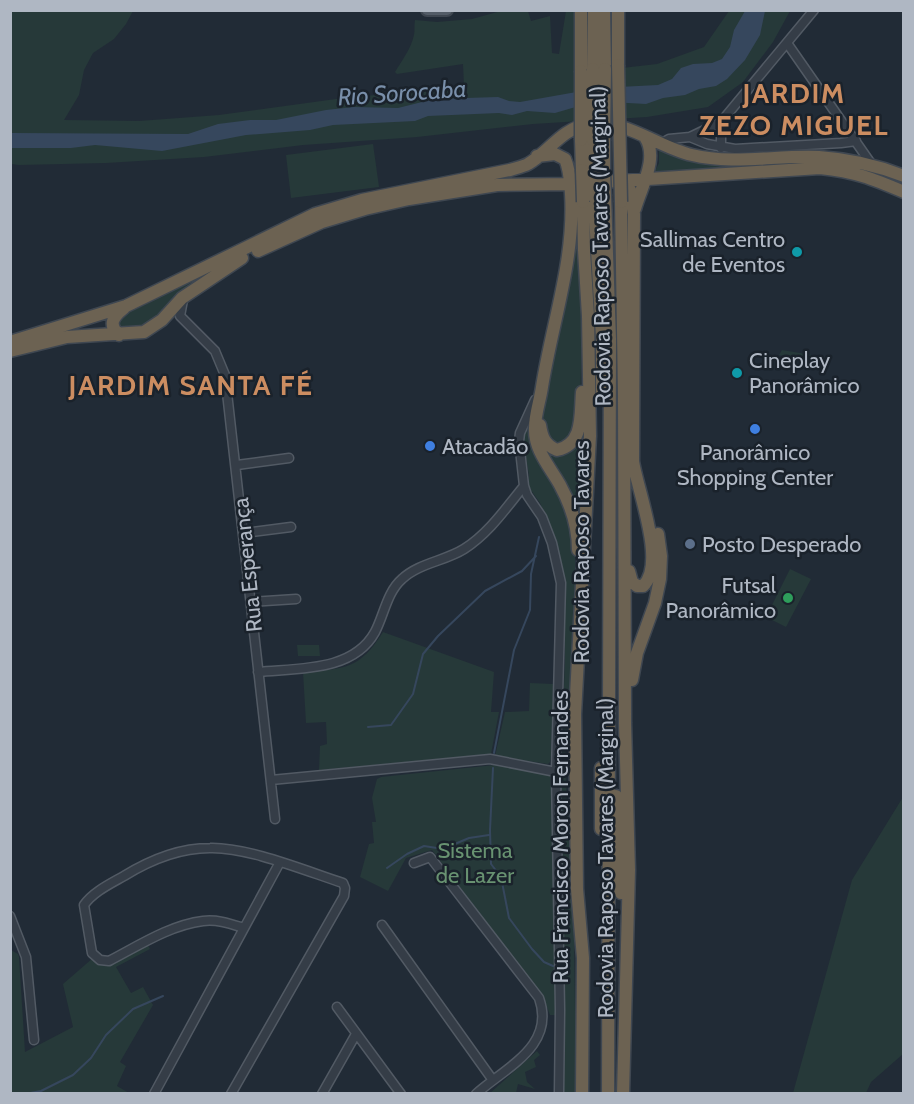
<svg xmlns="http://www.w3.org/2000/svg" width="914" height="1104" viewBox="0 0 914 1104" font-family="Cabin,sans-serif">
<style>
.green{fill:#263939}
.water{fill:#36475d}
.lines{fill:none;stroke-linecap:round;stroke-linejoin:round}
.stream{stroke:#36475d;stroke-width:2}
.minor-casing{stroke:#525a64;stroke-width:11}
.major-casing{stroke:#3e4650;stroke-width:14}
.highway-casing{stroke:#3f4751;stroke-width:15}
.minor{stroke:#353d47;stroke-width:8}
.major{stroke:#535c67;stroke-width:10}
.highway{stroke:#6c6252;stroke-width:12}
.highway-bridge-casing{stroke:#3f4751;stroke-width:15;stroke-linecap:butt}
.highway-bridge{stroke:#6c6252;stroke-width:12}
.culture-dot{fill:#0f9aa8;stroke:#1a222b;stroke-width:2}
.shop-dot{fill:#3f7fe0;stroke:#1a222b;stroke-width:2}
.service-dot{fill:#5c6f8a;stroke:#1a222b;stroke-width:2}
.leisure-dot{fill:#2e9e5b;stroke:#1a222b;stroke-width:2}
.labels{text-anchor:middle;stroke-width:5;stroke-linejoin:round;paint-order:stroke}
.poi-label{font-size:22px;fill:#afb7c3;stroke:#1a222b;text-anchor:start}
.street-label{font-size:22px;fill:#afb7c3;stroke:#1a222b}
.park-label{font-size:22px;fill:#689271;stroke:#1a222b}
.water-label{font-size:24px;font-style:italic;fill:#798faa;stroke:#1a222b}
.district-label{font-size:28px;font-weight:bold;letter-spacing:1.5px;fill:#cc8d61;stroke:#1a222b}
</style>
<rect width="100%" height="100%" fill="#212b36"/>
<!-- green -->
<path class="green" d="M10 11H133L126 24 114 39 93 53 84 70 79 95 64 120 139 121 219 115 336 99 464 86 463 64 397 74 395 72C402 60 411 49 414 35 415 30 414 26 415 20L437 22 472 19 501 11H528L531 21 550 16 552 53 559 54 566 11H577L578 73 657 64 704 47 729 11H790L773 42 743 82 708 107 647 117 533 124 417 137 303 145 204 157 106 163 19 165 11 164Z
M373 144 379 187 291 198 286 155Z
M659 147 682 156 839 162 903 179V189L868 173 653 175 659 163Z
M574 194H577L582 327 580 410 570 440 557 445C546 439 543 426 543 414L575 249Z
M204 273 207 277 148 328H119L117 320 121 314 145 305Z
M782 350 824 357 826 360 818 365 779 355Z
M530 419 563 503 570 524 575 549V605L565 764 574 928 576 1093H563L564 938 561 767 565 660 564 586 556 543 540 503 528 486 529 475 523 441 526 429Z
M581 442 583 444 579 508 577 510 542 443 566 453Z
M790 569 811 579 786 627 766 617Z
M383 632 494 672 491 712H499L491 754 319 770 320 746 327 744 326 722 306 723 303 672C345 669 360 669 383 632Z
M297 645H319L320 656H298Z
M530 683 553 684 551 756 550 762 548 764 495 756 505 712 529 711Z
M495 765 546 774 552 777 553 783 556 1015H550L544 999 432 850 406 858 388 891 360 877 369 844 374 843 372 822H376L372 798 377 779 381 777Z
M903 797V1054L871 1082 866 1093H793L852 880Z
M148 945 150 949 116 967 131 993 143 987 153 1005 120 1062 126 1066 117 1086 129 1093 11 1094V950L18 954 19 957 25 1052 73 1027 63 984 93 958 101 964Z
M537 1051 540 1055 534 1060 536 1067 525 1072 527 1082 535 1089 518 1084 516 1093H490Z"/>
<!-- water -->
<path class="water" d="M745 11H765L760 35 745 60 727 79 716 86 699 89 685 95 663 98 646 104 610 102 579 106 555 113 527 111 512 115 499 113 428 116 415 121 333 125 310 130 246 135 162 151 95 145 71 148H11V133L188 134 218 124 250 120H276L326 110 354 107 398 108 434 99 498 97 509 101 520 102 599 88 658 85 672 79 681 68 693 64 712 63 722 59 730 47 734 30Z"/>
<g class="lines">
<!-- stream -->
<path class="stream" d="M368 727 391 725 413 694 423 654 438 636 485 591 522 571 536 556
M494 753 514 650 530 610 531 574 539 537
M493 768 490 830 491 864 501 877 509 918 532 949 544 962 553 966
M387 868 407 854 424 846 443 849 469 838 489 835
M25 1094 41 1091 73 1075 91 1058 106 1035 133 1009 163 996"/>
<defs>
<path id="minor" d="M787 43 872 165
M690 137 707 144 735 149 841 143 856 141
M660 144 669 139 690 137 721 122 814 10
M721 148V122
M183 300 180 316 215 351 225 375 275 819
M535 400 520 433 519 441 524 486 527 495 542 517 552 543 561 583 556 772 560 1010 559 1094
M237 465 289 458
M244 533 291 527
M251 602 296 599
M258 672C298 668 353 672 375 632 384 615 387 592 402 579 419 563 445 561 464 549 489 533 506 508 524 486
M271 780 490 759 556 772
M414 863 430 857 539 998C556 1046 506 1067 476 1094
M10 916 26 957 34 1040
M382 925 492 1079
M337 1007 401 1094
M154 1094 280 862
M231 1094 344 896 345 888 343 883C306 871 248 847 210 848 180 848 150 860 124 876 110 884 93 892 84 905L92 953 100 960 109 961C138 946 170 925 203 921 217 919 231 924 244 928
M322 1094 356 1034"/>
<path id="major" d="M427 10H447"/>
<path id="highway" d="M604 10 605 69
M618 65V10
M593 69 594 10
M581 71V10
M581 140 582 170
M593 140V172
M604 141V171
M537 156 555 154 565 159C570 170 570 182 571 194 575 260 552 323 542 387 540 401 535 414 535 428 534 450 550 467 560 485 571 505 578 527 578 550
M622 181 630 190 634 214 633 461C637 489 667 564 643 586H637L632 582 629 571
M605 196 610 339 608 1094
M594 197 602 338V394
M621 202 624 394 625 723 629 870 623 1094
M635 209C641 187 659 158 645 137
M258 251 322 222 365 209 409 199 497 185 571 184 820 168C856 172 871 178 904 192
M119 335C107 324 114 316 124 308
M10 342 126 306 315 214 362 200 510 170C516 168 522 167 528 164 549 152 561 129 588 124 625 118 657 147 692 155 734 165 776 155 819 157 849 159 876 165 904 176
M10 351 67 337 144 332 162 320 182 298 242 258
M540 425C542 438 545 445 557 450 584 444 580 415 582 392
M632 680 637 653 655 603 660 579 661 556 658 534
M616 796 621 893
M601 829V768
M582 1094 583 958 577 889 575 714 590 436 588 316 584 250 583 202"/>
</defs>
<!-- minor casing -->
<use href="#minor" class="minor-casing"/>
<!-- major casing -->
<use href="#major" class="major-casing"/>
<!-- highway casing -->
<use href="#highway" class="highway-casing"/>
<!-- minor -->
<use href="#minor" class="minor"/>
<!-- major -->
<use href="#major" class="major"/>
<!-- highway -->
<use href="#highway" class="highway"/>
<defs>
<path id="highway-bridge" d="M618 65 621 202
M581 71V140
M593 140V69
M604 141 605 69
M582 170 583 202
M604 171 605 196
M593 172 594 197"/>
</defs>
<!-- highway-bridge casing -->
<use href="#highway-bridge" class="highway-bridge-casing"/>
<!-- highway-bridge -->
<use href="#highway-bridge" class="highway-bridge"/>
</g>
<!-- markers -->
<g class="culture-dot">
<circle cx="797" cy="252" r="6"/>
<circle cx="737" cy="373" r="6"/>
</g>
<g class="shop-dot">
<circle cx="755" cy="429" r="6"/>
<circle cx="430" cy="446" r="6"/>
</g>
<circle class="service-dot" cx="690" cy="544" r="6"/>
<circle class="leisure-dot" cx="788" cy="598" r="6"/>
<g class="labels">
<!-- poi labels -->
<g class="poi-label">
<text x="785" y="247" text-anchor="end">Sallimas Centro<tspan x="785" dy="25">de Eventos</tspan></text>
<text x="749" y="368">Cineplay<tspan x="749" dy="25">Panorâmico</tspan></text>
<text x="442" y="454">Atacadão</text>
<text x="755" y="460" text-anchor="middle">Panorâmico<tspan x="755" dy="25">Shopping Center</tspan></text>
<text x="702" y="552">Posto Desperado</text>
<text x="776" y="593" text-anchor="end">Futsal<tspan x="776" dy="25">Panorâmico</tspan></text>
</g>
<!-- street labels -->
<g class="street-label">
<text transform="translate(600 246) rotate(-91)" y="8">Rodovia Raposo Tavares (Marginal)</text>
<text transform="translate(581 552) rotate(-90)" y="8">Rodovia Raposo Tavares</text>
<text transform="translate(247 565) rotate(-96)" y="8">Rua Esperança</text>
<text transform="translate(560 837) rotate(-90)" y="8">Rua Francisco Moron Fernandes</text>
<text transform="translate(605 858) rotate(-90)" y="8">Rodovia Raposo Tavares (Marginal)</text>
</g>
<!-- park labels -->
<g class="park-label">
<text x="475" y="858">Sistema<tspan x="475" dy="25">de Lazer</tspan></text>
</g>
<!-- water labels -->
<g class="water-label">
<text transform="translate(402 93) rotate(-4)" y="8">Rio Sorocaba</text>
</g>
<!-- district labels -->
<g class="district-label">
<text x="794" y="103">JARDIM<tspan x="794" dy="32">ZEZO MIGUEL</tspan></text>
<text x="191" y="395">JARDIM SANTA FÉ</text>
</g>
</g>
<!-- border -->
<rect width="914" height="1104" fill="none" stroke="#afb7c3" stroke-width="24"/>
</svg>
